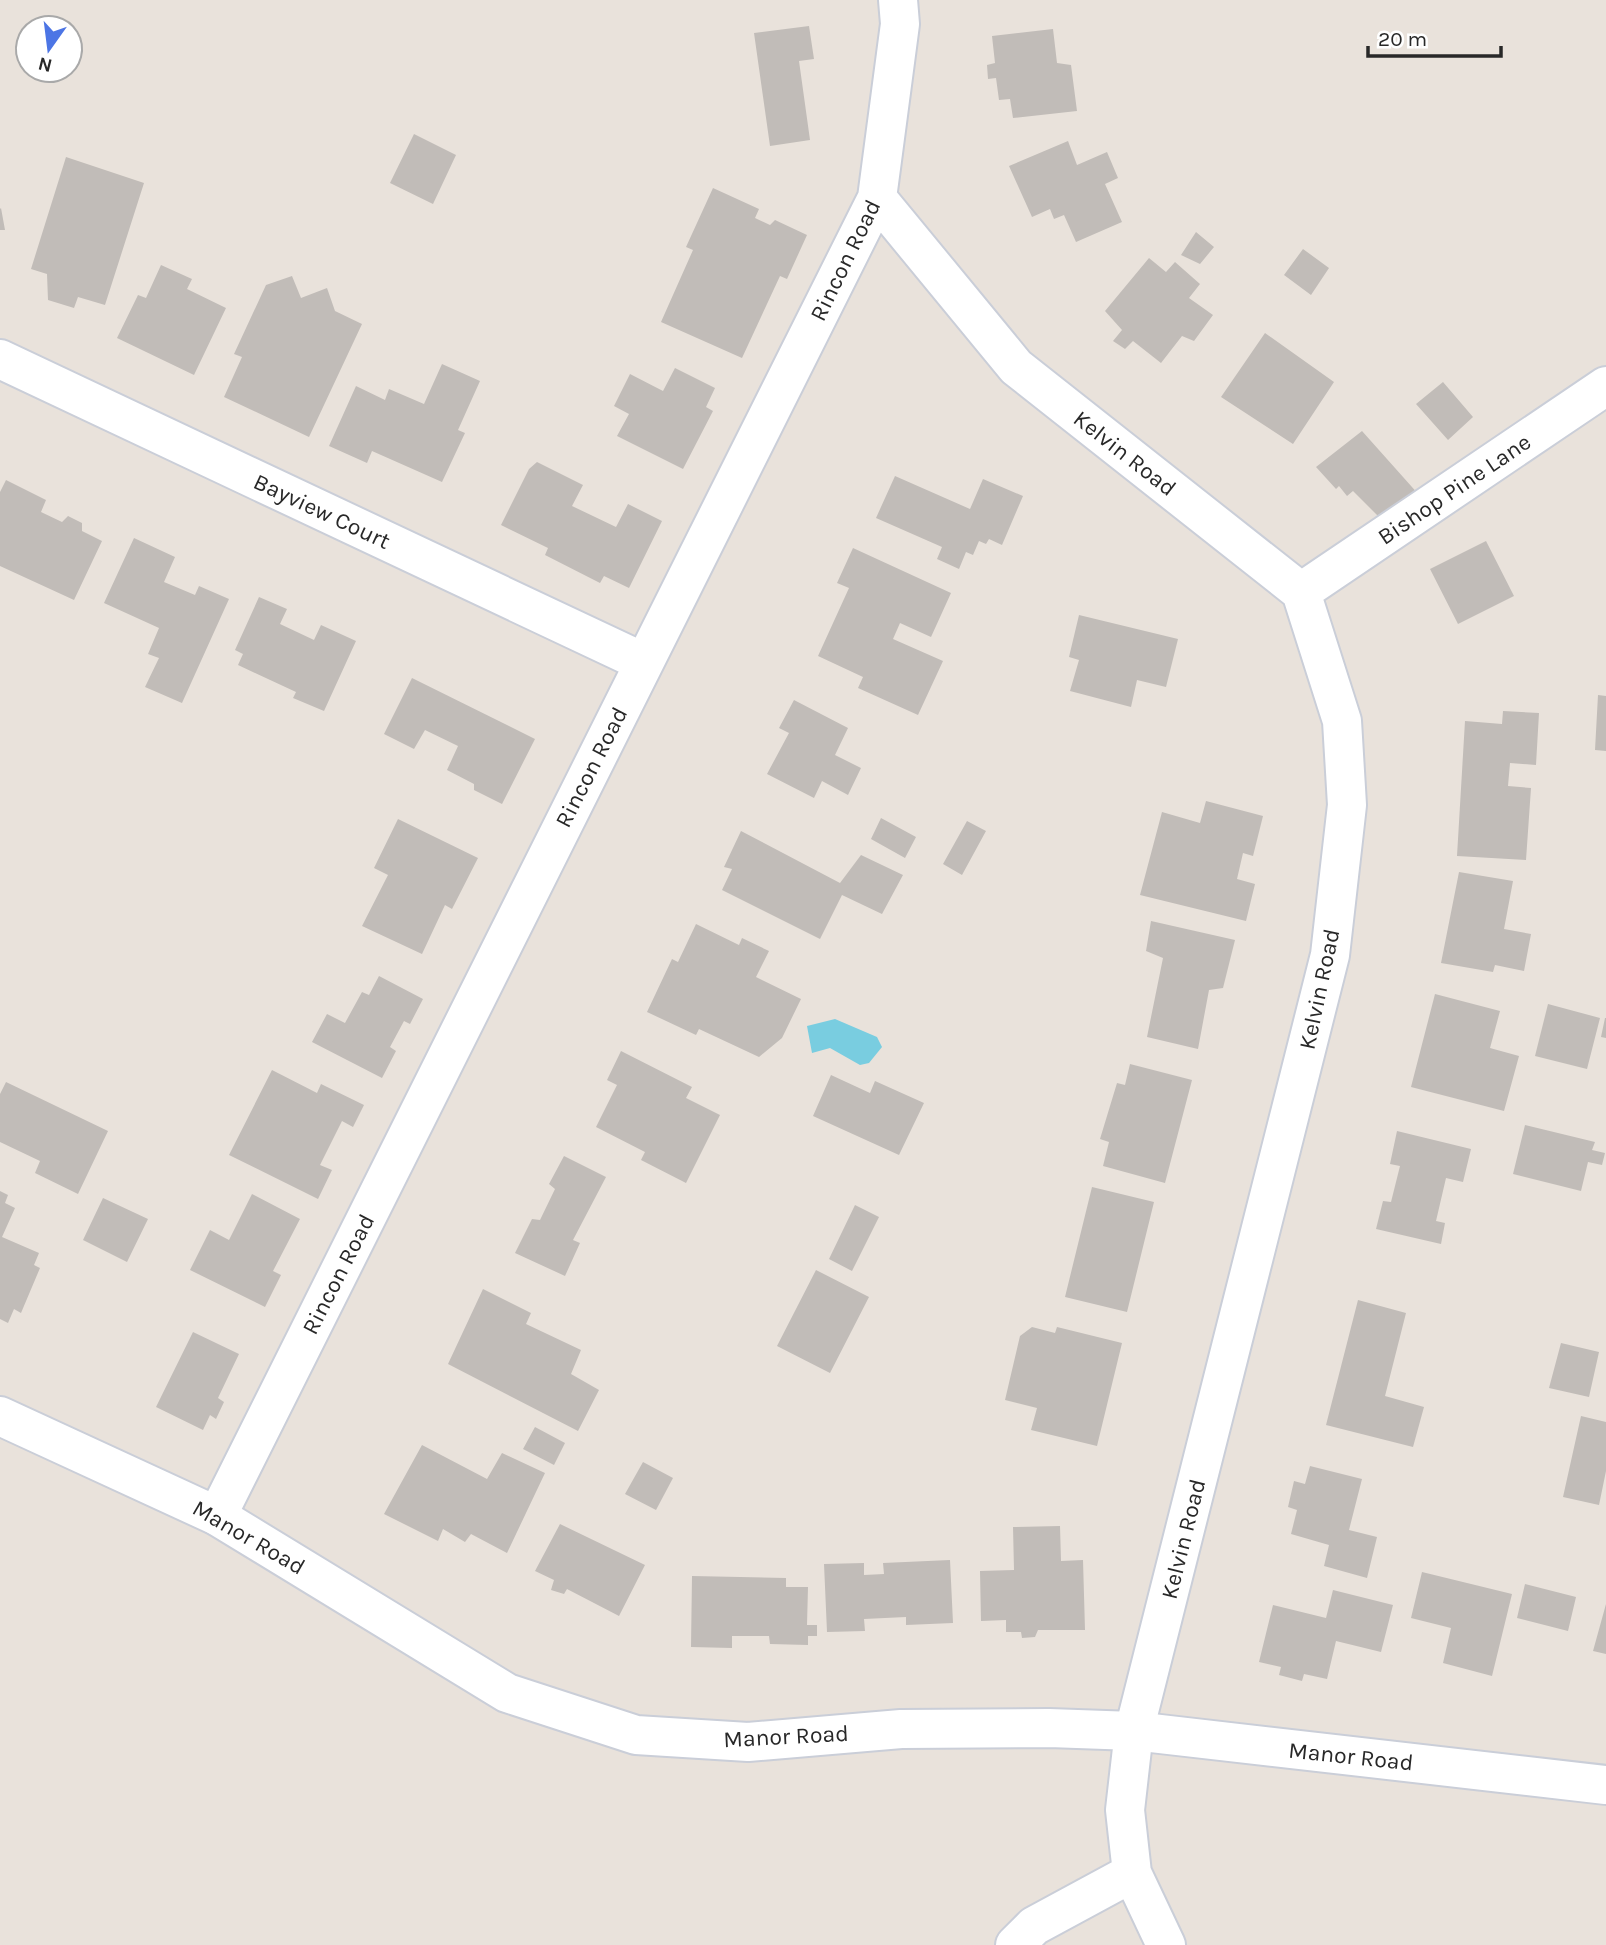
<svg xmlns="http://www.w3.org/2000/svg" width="1606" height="1945" viewBox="0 0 1606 1945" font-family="Karla,sans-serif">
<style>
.water{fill:#79cde0}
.building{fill:#c1bcb8}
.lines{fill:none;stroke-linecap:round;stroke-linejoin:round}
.street-casing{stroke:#caced8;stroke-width:42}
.secondary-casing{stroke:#caced8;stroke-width:42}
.street{stroke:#fff;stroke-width:38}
.secondary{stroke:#fff;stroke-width:38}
.labels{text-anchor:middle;stroke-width:7;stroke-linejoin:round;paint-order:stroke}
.street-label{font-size:23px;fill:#282828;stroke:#fff}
</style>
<rect width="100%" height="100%" fill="#e9e2db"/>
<!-- water -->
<path class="water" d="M835 1019 877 1037 882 1047 869 1063 860 1065 830 1048 812 1053 807 1026Z"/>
<!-- building -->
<path class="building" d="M809 26 814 59 799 61 810 140 770 146 754 33Z
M1053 29 1057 63 1071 65 1077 111 1013 118 1010 99 999 100 996 78 988 79 987 65 995 63 992 36Z
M414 134 456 155 433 204 390 183Z
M1068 141 1077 165 1107 152 1118 178 1105 184 1122 222 1076 242 1064 215 1054 219 1050 209 1032 217 1009 166Z
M66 157 144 183 105 305 78 297 74 308 48 300 47 274 31 269Z
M713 188 759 209 755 218 770 225 775 220 807 235 787 279 780 276 742 358 661 322 693 250 686 247Z
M1 208 5 230H0V209Z
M1196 232 1214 247 1200 264 1181 255Z
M1303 249 1329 268 1311 295 1284 275Z
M1149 258 1166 272 1175 262 1200 284 1189 298 1213 315 1194 341 1182 336 1161 363 1133 341 1125 349 1113 341 1122 330 1105 311Z
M161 265 192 279 187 289 226 308 194 375 117 338 138 295 146 298Z
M292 276 301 298 327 288 335 311 362 324 309 437 224 397 242 357 234 354 266 285Z
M1265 333 1334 382 1293 444 1221 397Z
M442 364 480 381 458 430 465 433 442 482 372 451 367 463 329 446 356 386 385 400 389 389 424 404Z
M675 368 715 388 706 407 713 411 683 469 617 436 629 414 614 406 630 374 663 391Z
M1443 382 1473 417 1448 440 1416 404Z
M1362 431 1420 496 1386 524 1353 491 1347 496 1339 486 1336 489 1316 467Z
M537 462 583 485 572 506 616 527 628 504 662 521 629 588 604 576 600 583 545 555 548 548 501 525 529 469Z
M895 476 970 509 983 479 1023 496 1002 545 989 539 986 544 979 541 973 555 966 552 959 569 937 559 942 547 876 518Z
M6 480 46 500 41 512 62 522 68 516 82 523V531L102 541 74 600 0 566V492Z
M134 538 175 557 164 582 195 595 199 586 229 599 182 703 145 687 159 658 148 654 159 628 104 603Z
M1486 541 1514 596 1458 624 1430 569Z
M853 548 951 593 931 637 900 623 893 639 943 661 918 715 858 688 863 677 818 656 849 588 837 583Z
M259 597 287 609 280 624 314 640 321 625 356 641 324 711 293 698 296 692 238 665 243 654 235 650Z
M1079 615 1178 639 1166 687 1137 680 1131 707 1070 691 1079 660 1069 657Z
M412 678 535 739 502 804 474 790V784L447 770 458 746 425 730 414 749 384 734Z
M1598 695 1606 696V751L1595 750Z
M794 700 848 728 835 755 861 768 848 795 822 781 814 798 767 774 789 733 779 728Z
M1503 711 1539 713 1536 765 1510 763 1508 786 1531 788 1526 860 1457 856 1465 721 1502 724Z
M1206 801 1263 816 1253 856 1243 853 1237 879 1255 884 1246 921 1140 895 1162 812 1200 823Z
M881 818 916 837 905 858 871 839Z
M398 819 478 858 452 909 445 905 422 954 362 926 388 875 374 868Z
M967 821 986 831 962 875 943 864Z
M741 831 840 883 861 855 903 875 882 914 842 895 820 939 722 890 732 869 724 867Z
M1459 872 1513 881 1504 929 1531 934 1524 971 1495 965 1493 972 1441 963Z
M1151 921 1235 940 1223 988 1209 990 1198 1049 1147 1037 1163 958 1146 951Z
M696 924 739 945 742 938 769 951 756 977 801 999 782 1038 759 1057 699 1029 696 1035 647 1012 672 959 678 962Z
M379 976 423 999 410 1024 404 1021 390 1047 396 1051 382 1078 312 1042 327 1014 345 1023 362 992 369 995Z
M1435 994 1500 1011 1490 1048 1519 1056 1504 1111 1411 1087Z
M1548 1004 1600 1018 1587 1069 1535 1056Z
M1605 1018H1606V1038L1601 1037Z
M621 1051 692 1087 686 1098 720 1115 686 1183 641 1160 645 1152 596 1127 617 1085 607 1080Z
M1130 1064 1192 1080 1165 1183 1103 1166 1109 1142 1100 1139 1117 1083 1125 1085Z
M272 1070 317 1093 321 1084 364 1105 353 1127 342 1121 320 1165 332 1170 318 1199 229 1155Z
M831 1075 870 1093 875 1081 924 1103 899 1155 813 1116Z
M6 1082 108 1131 78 1194 35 1173 40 1161 0 1142V1094Z
M1525 1125 1595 1142 1592 1150 1605 1153 1602 1165 1588 1162 1581 1191 1513 1174Z
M1397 1131 1471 1149 1463 1182 1446 1178 1436 1221 1445 1223 1441 1244 1376 1229 1383 1201 1391 1202 1400 1166 1390 1164Z
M564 1156 606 1177 573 1240 580 1243 565 1276 515 1253 532 1219 540 1220 555 1189 549 1184Z
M1092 1187 1154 1202 1127 1312 1065 1297Z
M0 1191 8 1195 5 1203 15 1208 2 1237 39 1253 34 1265 40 1268 21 1313 14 1309 8 1323 0 1319Z
M252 1194 300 1219 273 1271 281 1275 265 1307 190 1270 210 1230 229 1240Z
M103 1198 148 1219 127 1262 83 1240Z
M855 1205 879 1217 852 1271 829 1259Z
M816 1270 869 1297 830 1373 777 1346Z
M483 1289 531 1313 526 1324 581 1350 571 1374 599 1390 578 1431 448 1364Z
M1358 1300 1406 1313 1385 1396 1424 1407 1413 1447 1326 1425Z
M1032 1327 1055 1333 1057 1327 1122 1343 1097 1446 1031 1430 1037 1408 1005 1400 1020 1336Z
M193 1332 239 1354 218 1398 224 1402 216 1419 210 1415 203 1430 156 1407Z
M1561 1343 1599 1352 1589 1397 1549 1388Z
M1581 1416 1606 1422V1471L1599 1505 1563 1497Z
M535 1427 565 1443 554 1465 523 1449Z
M422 1445 487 1479 502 1453 545 1473 507 1553 471 1534 465 1542 443 1529 438 1541 384 1514Z
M643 1462 673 1478 656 1510 625 1494Z
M1310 1466 1362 1479 1349 1530 1377 1537 1367 1578 1324 1566 1329 1545 1291 1534 1297 1510 1288 1507 1294 1481 1305 1484Z
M560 1524 645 1565 619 1616 567 1589 564 1594 551 1590 554 1580 535 1571Z
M1060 1526 1061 1561 1083 1560 1085 1630H1038L1035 1637 1022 1638 1021 1632H1006V1620L981 1621 980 1571 1014 1570 1013 1527Z
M950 1560 953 1623 906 1625V1617L864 1619 865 1631 827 1632 824 1564 864 1563V1575L884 1574 883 1563Z
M1422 1572 1512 1594 1492 1676 1443 1663 1451 1628 1411 1618Z
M692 1576 786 1578V1587H808L807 1625H817V1636H808V1645L770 1644 769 1636H732V1648L691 1647Z
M1525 1584 1576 1597 1568 1631 1517 1618Z
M1333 1590 1393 1605 1381 1652 1336 1641 1327 1679 1304 1674 1302 1681 1279 1675 1281 1667 1259 1662 1273 1605 1326 1618Z
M1606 1604V1654L1593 1651Z"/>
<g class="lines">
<defs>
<path id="street" d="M877 198 1016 367 1301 592 1342 721 1347 805 1330 955 1134 1731 1125 1810 1132 1873 1166 1945
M0 359 643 662
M1301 592 1606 386
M217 1516 877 198 900 24 898 0
M1015 1945 1034 1926 1132 1873"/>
<path id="secondary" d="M0 1416 217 1516 507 1693 636 1735 748 1742 901 1729 1049 1728 1134 1731 1606 1785"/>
</defs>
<!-- street casing -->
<use href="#street" class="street-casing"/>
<!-- secondary casing -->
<use href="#secondary" class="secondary-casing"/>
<!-- street -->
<use href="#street" class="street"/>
<!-- secondary -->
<use href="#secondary" class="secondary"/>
</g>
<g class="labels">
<!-- street labels -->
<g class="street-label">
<text transform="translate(845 260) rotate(-64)" y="8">Rincon Road</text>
<text transform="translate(1125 453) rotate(38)" y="8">Kelvin Road</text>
<text transform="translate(1454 489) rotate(-34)" y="8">Bishop Pine Lane</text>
<text transform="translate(322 511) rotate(25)" y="8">Bayview Court</text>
<text transform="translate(591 767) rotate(-63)" y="8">Rincon Road</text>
<text transform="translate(1319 989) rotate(-78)" y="8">Kelvin Road</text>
<text transform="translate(338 1274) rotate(-63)" y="8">Rincon Road</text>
<text transform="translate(249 1537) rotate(30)" y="8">Manor Road</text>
<text transform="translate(1183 1539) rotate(-76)" y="8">Kelvin Road</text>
<text transform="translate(786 1736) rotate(-3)" y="8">Manor Road</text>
<text transform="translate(1351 1756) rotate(6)" y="8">Manor Road</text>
</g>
</g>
<!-- north arrow -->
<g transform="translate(49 49) rotate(194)"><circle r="33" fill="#ffffff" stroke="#a9a9a9" stroke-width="2"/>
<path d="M0-5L12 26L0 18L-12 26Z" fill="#4c75e5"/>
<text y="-10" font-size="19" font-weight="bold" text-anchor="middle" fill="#282828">N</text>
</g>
<!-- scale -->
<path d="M1368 46v10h133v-10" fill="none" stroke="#282828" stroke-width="3.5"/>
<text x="1378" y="46" font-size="21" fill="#282828" stroke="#ffffff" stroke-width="5" paint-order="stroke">20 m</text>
</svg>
